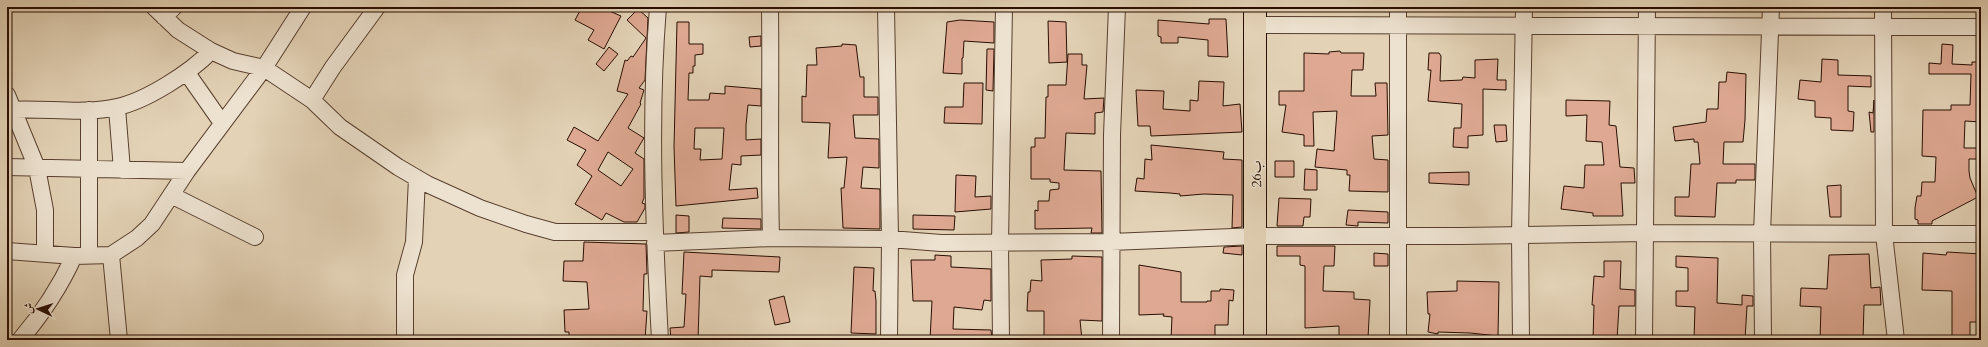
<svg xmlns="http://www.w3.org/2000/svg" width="1988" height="347" viewBox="0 0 1988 347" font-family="Cardo,Amiri,serif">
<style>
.building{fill:#dea892;stroke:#290e01;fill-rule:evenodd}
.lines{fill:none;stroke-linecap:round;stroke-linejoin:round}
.minor-casing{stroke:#583f2e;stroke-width:18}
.trunk-casing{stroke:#290e01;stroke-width:24}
.minor{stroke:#ede2d0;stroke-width:16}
.trunk{stroke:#e3d2b6;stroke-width:22}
.labels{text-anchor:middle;stroke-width:3;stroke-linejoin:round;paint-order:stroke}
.street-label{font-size:14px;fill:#290e01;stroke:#ede2d0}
</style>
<rect width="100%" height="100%" fill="#e3d2b6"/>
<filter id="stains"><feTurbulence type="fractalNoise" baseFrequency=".005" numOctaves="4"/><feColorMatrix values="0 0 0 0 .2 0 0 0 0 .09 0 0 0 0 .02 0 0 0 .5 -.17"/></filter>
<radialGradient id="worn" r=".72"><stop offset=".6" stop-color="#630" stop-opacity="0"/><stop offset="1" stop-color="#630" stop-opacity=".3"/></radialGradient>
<!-- building -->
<path class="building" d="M582 7H600L621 16 604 49 588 40 594 30 575 20Z
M638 9 648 18 645 80 639 88 644 90 640 103 641 104 628 128 644 138 635 153 644 159V198L642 203 645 204V208L637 222H624L606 213 602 220 575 204 592 176 577 165 586 150 567 140 574 127 598 141 628 94 617 91 625 60 627 61 631 56 633 57 646 38 627 20ZM608 152 633 169 621 186 598 170Z
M1209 19H1226L1228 57 1208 56V40L1178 37V43H1161V37L1158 36V20L1209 24Z
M960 20 994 22V43L964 41 963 58H962V74L943 73 947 22Z
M1048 21 1066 22 1067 62 1049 63Z
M677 22H689V44H703V54L695 55V66H693V73H689L688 100H709L710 93 725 94V86L761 89V106L748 105 746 125V140L761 139V155L741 156V165L732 164 729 190 757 188 758 198 676 206 674 147ZM695 128H724L722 159 700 160 701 149H694Z
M761 36V46L750 47 749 37Z
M842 44 856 45 860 77H864V97H878V115H853L855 138 879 139V168L863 167 861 188 880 189V229L843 228 841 188H844L847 157 828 158 830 123 802 122V96L806 97 807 65H817L816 48 842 46Z
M1942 44 1953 45 1952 64 1972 65V62H1981V122L1965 121 1964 148H1978L1979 159H1969V171L1970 178 1978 197 1932 221V224H1918V220L1915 219V208L1917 196H1921L1922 182H1935L1936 157 1922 156 1923 110H1951V105H1970L1971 74H1929V63L1941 64Z
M609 47 618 54 604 71 596 64Z
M987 49H994L993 91 986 90Z
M1340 51 1341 53H1364L1363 70H1352L1351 96H1376L1375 83H1387L1388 135 1372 136 1374 159 1388 160V192L1349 191 1350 175H1347V170L1315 167 1317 149 1334 151 1337 111 1313 112 1314 146H1304V135L1282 132 1286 105H1279V91H1304V53L1329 54V52Z
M1429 53H1439L1441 56 1440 81 1462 80 1463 77 1475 78V60L1498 59 1497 80H1506V90L1483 89V135L1468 136V148L1453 147 1454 128H1461L1462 104 1428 101 1431 70H1428Z
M1068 54H1082V65H1087L1084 99 1104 98 1103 112 1095 113V134L1066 133 1064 170 1101 171 1102 233H1091L1092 228 1035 229V210L1038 211V201H1049L1050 190 1059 189V183L1050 182V179H1031V147H1035V138H1045L1046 97H1048V85H1066Z
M1822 59 1838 60V75L1871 76V87L1848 86V111L1854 112 1853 131 1831 130V118L1815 117V101L1798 99 1800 80 1821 82Z
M1727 72 1746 74 1745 120 1743 142H1724L1723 164H1755V180H1736V183H1717L1715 217 1675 216V197H1689L1691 164H1700L1698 142H1694V139L1675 141 1673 127 1706 122 1707 109H1718L1719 82H1726Z
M1199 81 1224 82 1223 106 1240 104 1242 132 1151 136 1150 126H1138L1136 90 1164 91 1163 109 1190 111V100L1198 101Z
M964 83H983L982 124 944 123 945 107H963Z
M1566 100 1610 101 1609 125 1616 126 1620 167 1634 168 1635 183H1621L1623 216H1593V213L1561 209 1564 186 1584 188 1585 165H1604L1602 142 1586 141 1587 115 1566 116Z
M1874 100V132H1871L1869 112 1873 113Z
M1494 125H1506L1507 141 1496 142Z
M1151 145 1224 152 1223 159 1242 160V227L1232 228 1233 195 1204 194 1180 196V194L1170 193 1135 191 1137 178 1144 179 1145 159 1152 160Z
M1275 161H1294V177H1275Z
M1305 169 1317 170V190H1304Z
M1469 172V185L1429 183V173Z
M956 175 976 176 975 197 991 196V209L955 212Z
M1841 185V217H1830L1827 186Z
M1279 198 1311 199 1310 217H1304L1303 226H1277Z
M1348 210 1388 212V223L1358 222V226L1346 225Z
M676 215 689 216V232L676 233Z
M913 215 955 216 954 230 913 229Z
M723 218 761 219V229L722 228Z
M584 242 646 244 647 274H644L643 311H647L645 340H569V332H565L564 310 589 309 587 282 563 281 564 261H583Z
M1242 246V255L1223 253 1224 247Z
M1277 246H1335L1334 266H1324L1323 291 1354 292V299L1370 300 1368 338 1339 340V326L1305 328V266L1300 265V256H1277Z
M684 252 780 257 779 272 712 270V277L700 276 698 340 671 339 670 328 684 327 686 294H682Z
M1947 252 1981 254V303H1977V322H1970V340H1952V291L1922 290 1923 253 1946 255Z
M1374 253 1388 254V266H1374Z
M1869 254 1871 288 1880 287 1881 305H1864L1863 340H1820L1821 307 1800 306 1801 288 1827 289 1829 255Z
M935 255 951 256V267L991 269V301L984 300 982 310 954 307 953 329 991 330 992 340H930L932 301H913L911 260H935Z
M1072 256 1102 257V321L1080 320 1082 340H1044V311H1027L1028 292H1030L1031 280 1042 281 1041 260 1072 259Z
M1676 256 1718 258 1717 303 1742 305V295L1753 296V306H1747L1745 340H1694L1695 307 1676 306V291H1688V268L1676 267Z
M1604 261H1621L1620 289 1635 290V306H1619L1617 340H1593L1594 305H1592L1594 276 1604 277Z
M1139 265 1181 272V302H1207V301H1211V291H1220V289L1234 290 1233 301 1229 300 1228 325H1215V340L1171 339 1172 317 1163 316 1164 314 1139 315Z
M854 267 874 268 873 291H875L876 301V334L851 333Z
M1457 281 1499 282 1498 336 1470 333 1438 332V334L1428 332 1430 314H1428L1427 292 1457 291Z
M784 296 790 322 775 325 769 300Z"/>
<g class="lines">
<defs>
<path id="minor" d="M154 7 178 30 211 51 233 61 264 68 312 100 340 127 398 167 427 184 480 208 526 224 555 232H655
M658 7C649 118 654 229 660 340
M770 7C771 84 769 161 771 238
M886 7 890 239 889 340
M1883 7 1884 234 1896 340
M164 17 174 7
M1255 25 1981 27
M187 73 222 123
M7 95 37 168 45 210V254
M312 100 333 67 377 7
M117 108 122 170
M7 110C42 107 83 115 117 107 146 101 191 72 211 51
M7 167 187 171
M171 195 255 237
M655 243 771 238 890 239 941 243 1111 242 1257 236H1461L1645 233 1981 234
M7 251 74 256 111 255 137 238 152 224 187 171 264 68 303 7
M111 255 119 340
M89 256V110
M20 340C42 314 60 287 74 256
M405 340V275L414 242 417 178
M1001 340 1000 243 1004 7
M1111 340 1112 135 1117 7
M1398 340V7
M1521 340 1520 235 1524 7
M1644 340 1647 7
M1763 340 1762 233 1771 7"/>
<path id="trunk" d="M1255 7V340"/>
</defs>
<!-- minor casing -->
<use href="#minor" class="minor-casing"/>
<!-- trunk casing -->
<use href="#trunk" class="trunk-casing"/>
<!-- minor -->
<use href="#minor" class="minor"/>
<!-- trunk -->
<use href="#trunk" class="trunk"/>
</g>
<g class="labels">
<!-- street labels -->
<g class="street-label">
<text transform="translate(1256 174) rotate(-91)" y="5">26ب</text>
</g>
</g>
<!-- margin -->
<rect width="1988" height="347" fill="none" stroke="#e3d2b6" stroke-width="24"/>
<rect x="8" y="8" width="1972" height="331" fill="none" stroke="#290e01" stroke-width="2"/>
<rect x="12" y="12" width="1964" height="323" fill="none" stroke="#290e01"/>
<!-- north arrow -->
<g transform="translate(38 309) rotate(274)" stroke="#ede2d0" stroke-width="3" paint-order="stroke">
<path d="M0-3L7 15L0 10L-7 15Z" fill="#290e01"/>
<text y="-6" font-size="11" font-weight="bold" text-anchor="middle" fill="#290e01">ش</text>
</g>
<rect width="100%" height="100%" filter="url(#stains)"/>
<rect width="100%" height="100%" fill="url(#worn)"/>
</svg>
